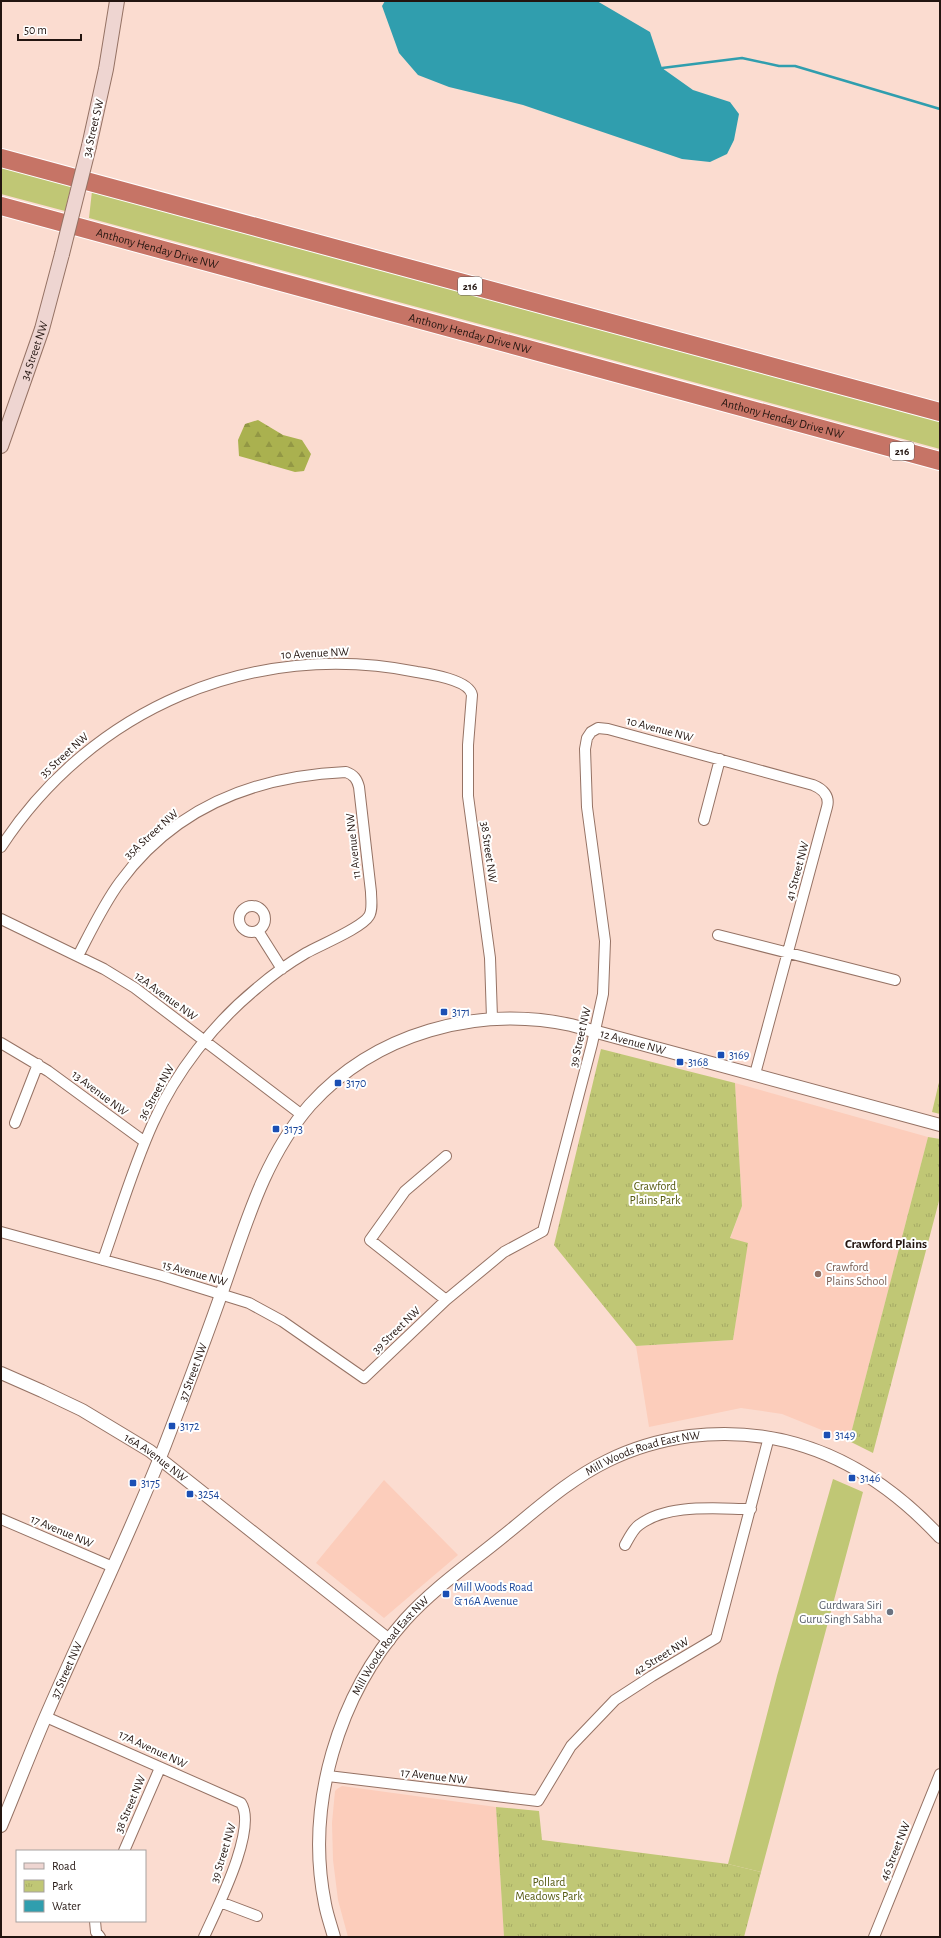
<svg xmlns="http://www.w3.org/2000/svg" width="941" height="1938" viewBox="0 0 941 1938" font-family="'Alegreya Sans',sans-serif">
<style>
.built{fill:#fccdbb}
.green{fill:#c0c775}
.forest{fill:url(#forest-firs)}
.park{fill:url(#park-tufts)}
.water{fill:#309eae}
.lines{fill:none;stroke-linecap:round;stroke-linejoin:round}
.stream{stroke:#309eae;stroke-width:2.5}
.minor-casing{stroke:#957264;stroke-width:12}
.tertiary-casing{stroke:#957264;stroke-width:14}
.secondary-casing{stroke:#957264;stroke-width:16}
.motorway-casing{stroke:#fff;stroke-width:20}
.minor{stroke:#fff;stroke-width:10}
.tertiary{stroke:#fff;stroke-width:12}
.secondary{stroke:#eed5d1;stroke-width:14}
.motorway{stroke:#c67466;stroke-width:18}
.secondary-bridge-casing{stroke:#957264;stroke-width:16;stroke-linecap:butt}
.secondary-bridge{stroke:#eed5d1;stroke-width:14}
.transit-dot{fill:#1a4fb4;stroke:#fff;stroke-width:1.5}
.education-dot{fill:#8d6e63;stroke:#fff;stroke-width:1.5}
.worship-dot{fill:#6b7280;stroke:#fff;stroke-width:1.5}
.labels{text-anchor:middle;stroke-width:4;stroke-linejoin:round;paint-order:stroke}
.shield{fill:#fff;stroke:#655b58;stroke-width:1}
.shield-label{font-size:11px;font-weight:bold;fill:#231510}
.street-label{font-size:12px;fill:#231510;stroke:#fff}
.transit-label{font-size:12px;fill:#164399;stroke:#fff;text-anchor:start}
.park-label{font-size:12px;fill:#565a11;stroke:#fff}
.education-label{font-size:12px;fill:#785e54;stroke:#fff;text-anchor:start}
.worship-label{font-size:12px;fill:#5b616d;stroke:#fff;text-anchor:end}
.neighbourhood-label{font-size:13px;font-weight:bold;fill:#231510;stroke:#fff}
</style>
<defs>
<pattern id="forest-firs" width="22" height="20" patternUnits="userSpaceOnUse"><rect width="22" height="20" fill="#aab14f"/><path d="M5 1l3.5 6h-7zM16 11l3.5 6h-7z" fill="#929744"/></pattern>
<pattern id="park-tufts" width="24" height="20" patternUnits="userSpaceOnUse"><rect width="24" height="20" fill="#c0c775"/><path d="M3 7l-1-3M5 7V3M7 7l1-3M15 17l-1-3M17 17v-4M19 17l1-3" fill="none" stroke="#a5aa64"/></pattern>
</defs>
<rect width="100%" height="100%" fill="#fbdcd0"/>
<!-- built -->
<path class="built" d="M735 1083 928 1137 849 1441 782 1414 741 1408 649 1427 636 1346 733 1340 747 1243 730 1239 742 1206Z
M384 1480 458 1555 384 1618 316 1563Z
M342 1786 496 1807 504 1937H348L338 1900 333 1860 332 1823 335 1791 337 1789Z"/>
<!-- green -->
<path class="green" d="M1 166 71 186 65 211 1 194Z
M92 191 940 421V449L89 218Z
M833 1479 863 1492 761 1872 728 1864 777 1676Z"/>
<!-- forest -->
<path class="forest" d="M258 420 283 435 302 440 311 454 304 471 295 472 239 456 238 440 245 424Z"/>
<!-- park -->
<path class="park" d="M601 1049 735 1083 742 1206 730 1238 748 1243 733 1340 636 1346 554 1245Z
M940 1078V1114L932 1112Z
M928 1137 940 1139V1197L873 1453 849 1441Z
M496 1807 539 1811 542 1840 728 1864 761 1872 744 1937H504Z"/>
<!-- water -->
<path class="water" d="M385 1H597L650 32 662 68 693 90 730 102 739 114 734 140 727 154 710 162 682 159 523 105 449 87 418 75 399 53 382 6Z"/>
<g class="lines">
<!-- stream -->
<path class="stream" d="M662 68 742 58 779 66H795L940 109"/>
<defs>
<path id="minor" d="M704 820 720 759
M1 847C92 708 253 639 417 672 430 674 469 680 472 695L468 745V796L490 958 492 1018
M239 919a13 13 0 1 1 26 0a13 13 0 1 1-26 0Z
M1 919 104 969 135 988 302 1115
M258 931 282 969
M718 935 895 980
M78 956C91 931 103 905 120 882 175 807 255 776 346 772 354 775 357 779 359 787L371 892C371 899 373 910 369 916 362 928 320 945 306 953 289 963 272 975 257 988 213 1024 176 1072 153 1123 133 1167 119 1215 103 1260
M1 1043 48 1071 145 1142
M15 1123 38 1064
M446 1156 405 1191 370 1240 446 1300
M1 1232 162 1276 249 1303 282 1321 364 1378 446 1300 504 1252 543 1231 592 1044 603 994 605 941 587 807 585 749 587 738 591 732 598 728 608 729 813 785C823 789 830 796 827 807L755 1074
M1 1519 113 1567
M625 1545C629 1538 633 1529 639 1525 668 1503 717 1509 751 1509
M46 1717 241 1803C258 1829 216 1910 204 1937
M328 1776 538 1801 571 1746 615 1700 652 1676 716 1638 769 1437
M124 1851 160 1768
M220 1902 257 1916
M95 1921 96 1932 100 1937
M874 1937 940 1774"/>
<g id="tertiary">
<path id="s1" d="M1 1373 42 1391 82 1410 150 1451 389 1640"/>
<path id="s2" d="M1 1826C16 1790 30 1753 46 1716 85 1626 129 1537 165 1445 185 1393 205 1341 223 1289 246 1224 264 1158 310 1105 375 1033 477 1005 571 1025L940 1125"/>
<path id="s3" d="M334 1937C331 1926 327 1915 325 1904 305 1805 338 1695 405 1620 433 1589 469 1564 501 1538 535 1511 568 1480 607 1461 633 1448 661 1440 690 1436 790 1424 873 1465 940 1537"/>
</g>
<g id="secondary">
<path d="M89 146 106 69 117 1"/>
<path id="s4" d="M1 446 42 329 62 254"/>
</g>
<g id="motorway">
<path d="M1 158 940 412"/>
<path id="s5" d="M1 206 940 461"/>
</g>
</defs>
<!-- minor casing -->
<use href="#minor" class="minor-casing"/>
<!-- tertiary casing -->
<use href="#tertiary" class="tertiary-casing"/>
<!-- secondary casing -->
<use href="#secondary" class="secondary-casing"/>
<!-- motorway casing -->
<use href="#motorway" class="motorway-casing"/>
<!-- minor -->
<use href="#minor" class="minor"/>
<!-- tertiary -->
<use href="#tertiary" class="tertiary"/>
<!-- secondary -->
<use href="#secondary" class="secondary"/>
<!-- motorway -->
<use href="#motorway" class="motorway"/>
<defs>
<path id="secondary-bridge" d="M62 254 89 146"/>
</defs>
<!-- secondary-bridge casing -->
<use href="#secondary-bridge" class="secondary-bridge-casing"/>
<!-- secondary-bridge -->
<use href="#secondary-bridge" class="secondary-bridge"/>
</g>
<!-- markers -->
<g class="transit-dot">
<rect x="440" y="1008" width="8" height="8" rx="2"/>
<rect x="717" y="1051" width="8" height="8" rx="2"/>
<rect x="676" y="1058" width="8" height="8" rx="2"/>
<rect x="334" y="1079" width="8" height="8" rx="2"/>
<rect x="272" y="1125" width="8" height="8" rx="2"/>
<rect x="168" y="1422" width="8" height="8" rx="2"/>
<rect x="823" y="1431" width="8" height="8" rx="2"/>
<rect x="848" y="1474" width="8" height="8" rx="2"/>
<rect x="129" y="1479" width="8" height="8" rx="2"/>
<rect x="186" y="1490" width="8" height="8" rx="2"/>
<rect x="442" y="1590" width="8" height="8" rx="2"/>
</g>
<circle class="education-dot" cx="818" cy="1274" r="4"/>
<circle class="worship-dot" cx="890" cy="1612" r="4"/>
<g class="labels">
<!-- shield labels -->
<g class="shield">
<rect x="458" y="277" width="24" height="18" rx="3"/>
<rect x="890" y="442" width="24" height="18" rx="3"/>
</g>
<g class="shield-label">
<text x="470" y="290">216</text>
<text x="902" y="455">216</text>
</g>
<!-- street labels -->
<g class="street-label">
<text transform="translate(93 128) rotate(-77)" y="4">34 Street SW</text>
<text dy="4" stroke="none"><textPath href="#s5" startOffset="162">Anthony Henday Drive NW</textPath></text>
<text dy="4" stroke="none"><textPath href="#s5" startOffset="486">Anthony Henday Drive NW</textPath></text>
<text dy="4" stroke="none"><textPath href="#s4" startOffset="101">34 Street NW</textPath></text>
<text dy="4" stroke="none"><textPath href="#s5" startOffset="810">Anthony Henday Drive NW</textPath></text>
<text transform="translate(315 653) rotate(-3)" y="4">10 Avenue NW</text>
<text transform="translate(660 729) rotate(15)" y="4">10 Avenue NW</text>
<text transform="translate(64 755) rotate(-42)" y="4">35 Street NW</text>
<text transform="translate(151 834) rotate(-42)" y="4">35A Street NW</text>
<text transform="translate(353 846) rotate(-96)" y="4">11 Avenue NW</text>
<text transform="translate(489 852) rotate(82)" y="4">38 Street NW</text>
<text transform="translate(797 871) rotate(-75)" y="4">41 Street NW</text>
<text transform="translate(166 996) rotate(36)" y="4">12A Avenue NW</text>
<text transform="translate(580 1037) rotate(-77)" y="4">39 Street NW</text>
<text dy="4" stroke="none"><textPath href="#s2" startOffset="1136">12 Avenue NW</textPath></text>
<text transform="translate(156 1092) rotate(-61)" y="4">36 Street NW</text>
<text transform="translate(100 1093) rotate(37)" y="4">13 Avenue NW</text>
<text transform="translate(195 1273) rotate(16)" y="4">15 Avenue NW</text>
<text transform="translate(396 1330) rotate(-44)" y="4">39 Street NW</text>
<text dy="4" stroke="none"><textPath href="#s2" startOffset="493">37 Street NW</textPath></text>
<text dy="4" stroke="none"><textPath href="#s3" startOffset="634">Mill Woods Road East NW</textPath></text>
<text dy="4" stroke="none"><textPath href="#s1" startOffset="177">16A Avenue NW</textPath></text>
<text transform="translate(62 1531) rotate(23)" y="4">17 Avenue NW</text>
<text dy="4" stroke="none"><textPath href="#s3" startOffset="310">Mill Woods Road East NW</textPath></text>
<text transform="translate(661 1656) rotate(-31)" y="4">42 Street NW</text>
<text dy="4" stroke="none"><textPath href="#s2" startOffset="169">37 Street NW</textPath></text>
<text transform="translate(153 1749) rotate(25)" y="4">17A Avenue NW</text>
<text transform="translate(434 1776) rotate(7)" y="4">17 Avenue NW</text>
<text transform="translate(130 1804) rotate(-67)" y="4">38 Street NW</text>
<text transform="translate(895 1851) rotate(-68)" y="4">46 Street NW</text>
<text transform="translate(223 1853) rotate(-73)" y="4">39 Street NW</text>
</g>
<!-- transit labels -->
<g class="transit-label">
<text x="452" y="1016">3171</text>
<text x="729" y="1059">3169</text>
<text x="688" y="1066">3168</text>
<text x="346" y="1087">3170</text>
<text x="284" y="1133">3173</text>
<text x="180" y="1430">3172</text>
<text x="835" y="1439">3149</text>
<text x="860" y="1482">3146</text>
<text x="141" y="1487">3175</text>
<text x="198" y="1498">3254</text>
<text x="454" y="1591">Mill Woods Road<tspan x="454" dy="14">&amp; 16A Avenue</tspan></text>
</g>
<!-- park labels -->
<g class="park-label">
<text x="655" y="1190">Crawford<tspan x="655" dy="14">Plains Park</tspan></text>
<text x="549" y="1886">Pollard<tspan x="549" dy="14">Meadows Park</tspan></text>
</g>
<!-- education labels -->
<g class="education-label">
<text x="826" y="1271">Crawford<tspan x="826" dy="14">Plains School</tspan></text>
</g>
<!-- worship labels -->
<g class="worship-label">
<text x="882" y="1609">Gurdwara Siri<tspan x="882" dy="14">Guru Singh Sabha</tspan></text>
</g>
<!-- neighbourhood labels -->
<g class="neighbourhood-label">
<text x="886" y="1248">Crawford Plains</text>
</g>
</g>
<!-- border -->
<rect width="941" height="1938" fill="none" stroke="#231510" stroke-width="4"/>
<!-- legend -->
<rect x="16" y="1850" width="130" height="72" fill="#ffffff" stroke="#a7a19f"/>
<rect x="24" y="1863" width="20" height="6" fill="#eed5d1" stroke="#a7a19f"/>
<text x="52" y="1870" font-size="12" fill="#231510">Road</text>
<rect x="24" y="1880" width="20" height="12" fill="url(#park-tufts)" stroke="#a7a19f"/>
<text x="52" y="1890" font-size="12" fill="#231510">Park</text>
<rect x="24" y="1900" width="20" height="12" fill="#309eae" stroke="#a7a19f"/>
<text x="52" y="1910" font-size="12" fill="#231510">Water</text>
<!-- scale -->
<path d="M18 34v6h63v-6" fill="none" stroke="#231510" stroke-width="2"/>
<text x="24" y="34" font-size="12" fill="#231510" stroke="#ffffff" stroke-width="3" paint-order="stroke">50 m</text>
</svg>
